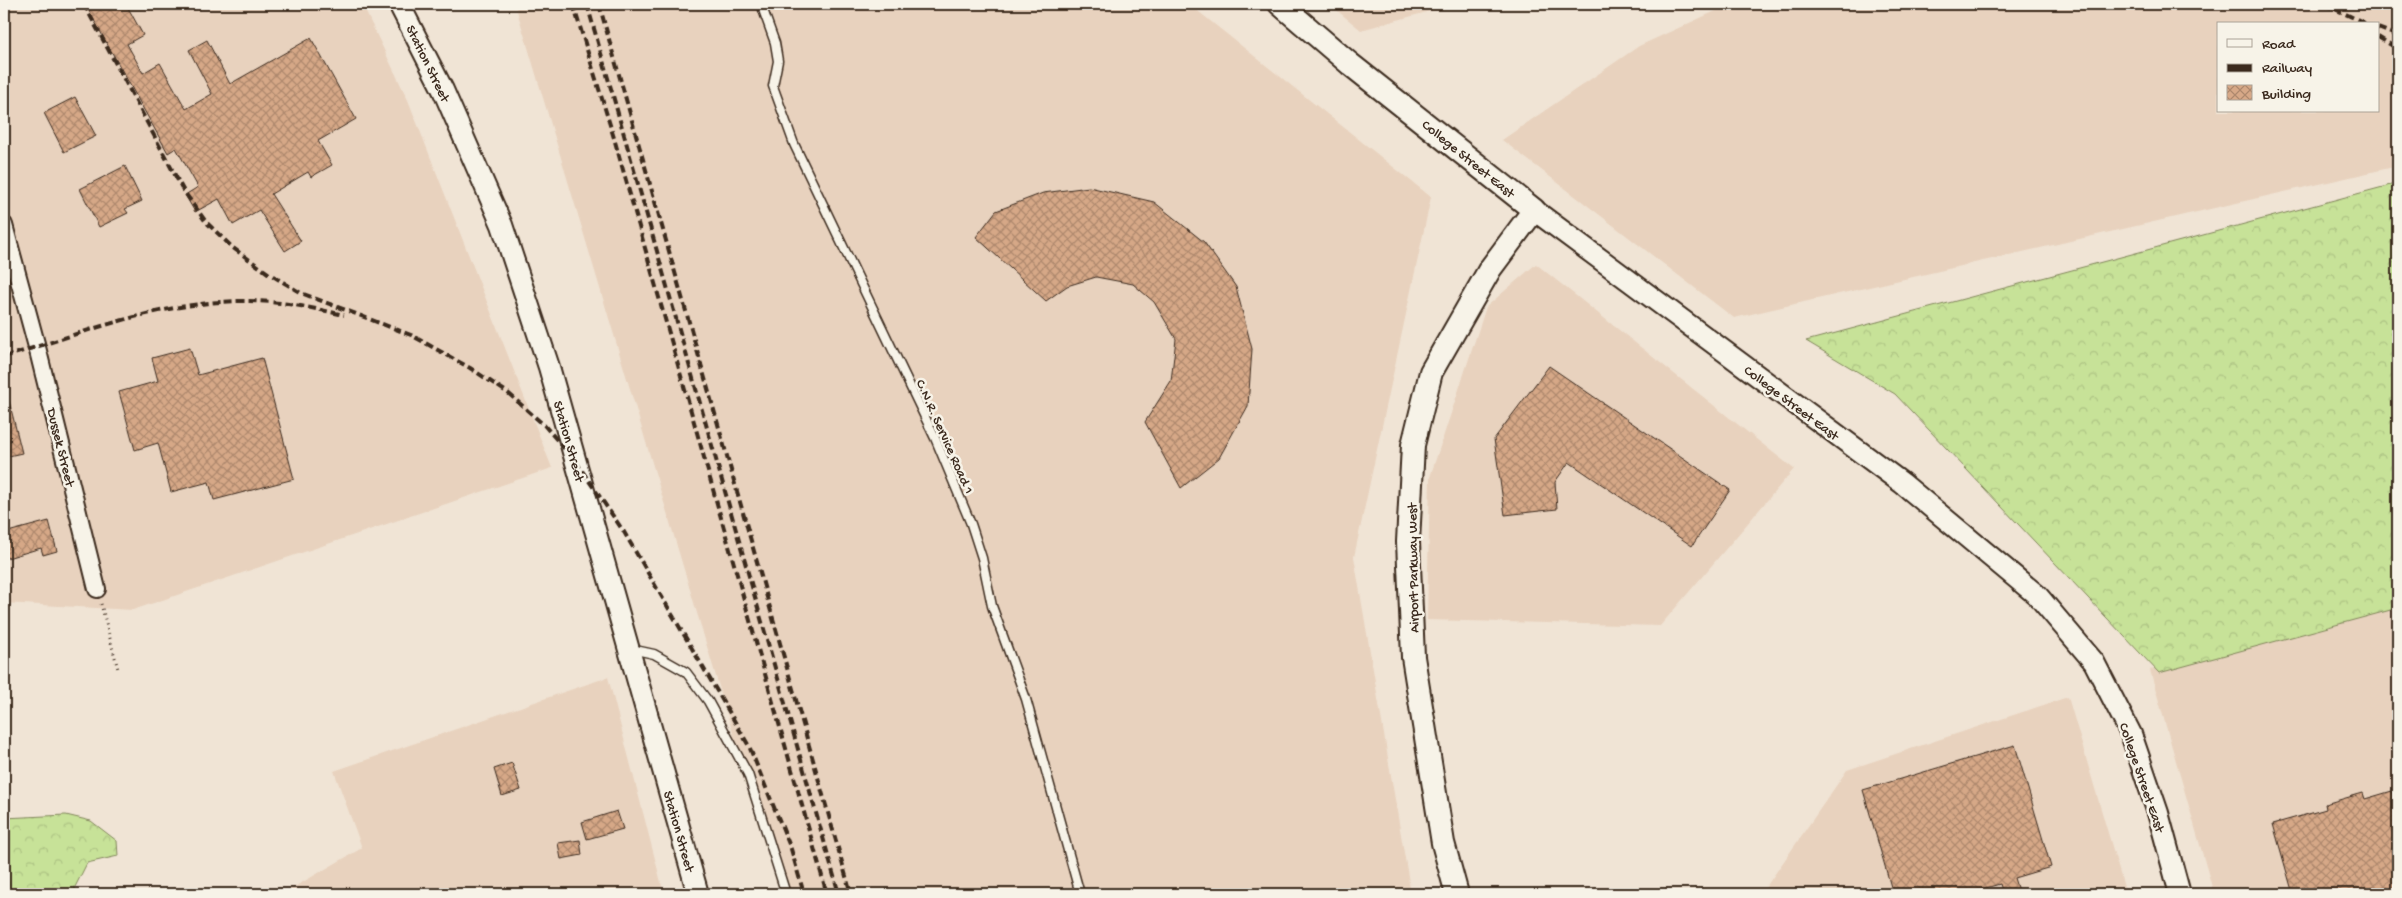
<svg xmlns="http://www.w3.org/2000/svg" width="2402" height="898" viewBox="0 0 2402 898" font-family="'Gochi Hand',sans-serif">
<style>
.built{fill:#e8d2be;fill-rule:evenodd}
.forest{fill:url(#forest-crowns);stroke:#81865b}
.building{fill:url(#building-cross-hatch);stroke:#3b2a1e}
.lines{fill:none;stroke-linecap:round;stroke-linejoin:round}
.service-casing{stroke:#3b2a1e;stroke-width:11}
.minor-casing{stroke:#3b2a1e;stroke-width:20}
.tertiary-casing{stroke:#3b2a1e;stroke-width:24}
.secondary-casing{stroke:#3b2a1e;stroke-width:26}
.path{stroke:#3b2a1e;stroke-width:3;stroke-dasharray:1 4;stroke-linecap:butt}
.service{stroke:#f7f3e8;stroke-width:8}
.minor{stroke:#f7f3e8;stroke-width:16}
.tertiary{stroke:#f7f3e8;stroke-width:20}
.secondary{stroke:#f7f3e8;stroke-width:22}
.rail{stroke:#3b2a1e;stroke-width:4;stroke-dasharray:8 4;stroke-linecap:butt}
.labels{text-anchor:middle;stroke-width:5;stroke-linejoin:round;paint-order:stroke}
.street-label{font-size:14px;fill:#3b2a1e;stroke:#f7f3e8}
</style>
<defs>
<pattern id="forest-crowns" width="20" height="18" patternUnits="userSpaceOnUse" patternTransform="scale(1.25)"><rect width="20" height="18" fill="#c7e298"/><path d="M2 6a3 3 0 1 1 6 0M12 15a3 3 0 1 1 6 0" fill="none" stroke="#acc283"/></pattern>
<pattern id="building-cross-hatch" width="8" height="8" patternUnits="userSpaceOnUse" patternTransform="scale(1.25)"><rect width="8" height="8" fill="#d6a887"/><path d="M0 0l8 8M0 8l8-8" fill="none" stroke="#af896e"/></pattern>
</defs>
<rect width="100%" height="100%" fill="#f0e4d5"/>
<filter id="ink" filterUnits="userSpaceOnUse"><feTurbulence type="fractalNoise" baseFrequency=".02" numOctaves="2"/><feDisplacementMap in="SourceGraphic" scale="10" xChannelSelector="R" yChannelSelector="G"/><feConvolveMatrix kernelMatrix="1 2 1 2 8 2 1 2 1" color-interpolation-filters="sRGB"/></filter>
<g filter="url(#ink)">
<!-- built -->
<path class="built" d="M4 4H362L408 100 552 468 133 610 4 603Z
M515 4H1189L1431 197 1354 557 1411 894H781Z
M1329 4H1456L1361 30Z
M1731 4H2398V166L1734 318 1502 140 1639 46ZM2218 24H2378V111H2218Z
M1536 264 1794 469 1660 626 1427 620 1430 477 1486 307Z
M2398 598V894H2214L2150 670Z
M608 677 664 894H282L362 848 334 771Z
M2068 697 2126 894H1761L1847 770Z"/>
<!-- forest -->
<path class="forest" d="M2398 183V608L2159 673 1895 394 1806 341Z
M66 815 91 821 117 841 118 856 87 863 75 887V894H4V818Z"/>
<!-- building -->
<path class="building" d="M85 4H126L143 35 127 44 143 73 160 63 186 109 212 94 189 50 207 40 230 84 311 38 356 119 318 141 332 165 311 177 308 172 271 194 301 241 285 251 259 210 233 225 219 199 195 212 185 195 198 187 176 148 168 153Z
M75 97 96 136 64 152 44 113Z
M125 166 142 201 125 209 128 213 99 227 80 189Z
M1089 187 1154 202 1204 242 1236 287 1252 349 1248 406 1219 458 1181 488 1145 422 1171 381 1176 339 1154 302 1133 284 1096 277 1067 286 1046 301 976 237 996 211 1043 193Z
M190 348 198 375 262 358 294 479 214 500 209 482 171 492 158 443 135 450 119 392 158 381 152 358Z
M1549 366 1730 490 1692 546 1569 462 1555 482 1557 509 1505 515 1494 439Z
M9 401 22 453 4 457V402Z
M49 521 57 551 43 555 41 548 4 559V533Z
M2015 745 2051 867 2014 878 2019 894H2003L2000 884 1964 894H1893L1863 790Z
M512 763 521 790 502 796 494 769Z
M2392 791 2398 813V894H2293L2273 824 2326 809 2325 804 2363 793 2365 799Z
M617 811 623 829 587 839 582 822Z
M580 840 582 855 561 859 558 843Z"/>
<g class="lines">
<defs>
<path id="service" d="M761 4 775 43 778 61 773 86 794 144 935 438 971 524 982 558 992 606 1026 699 1080 894
M631 649 654 654 686 672 708 701 748 774 786 894"/>
<path id="minor" d="M4 225 37 347 97 589"/>
<path id="tertiary" d="M399 4 443 90 502 225 549 367 698 894
M1534 210 1902 483 2038 596 2094 662 2131 734 2158 813 2180 894"/>
<path id="secondary" d="M1280 4 1350 64 1534 210 1490 269 1431 372 1413 445 1408 542 1413 657 1443 843 1457 894"/>
</defs>
<!-- service casing -->
<use href="#service" class="service-casing"/>
<!-- minor casing -->
<use href="#minor" class="minor-casing"/>
<!-- tertiary casing -->
<use href="#tertiary" class="tertiary-casing"/>
<!-- secondary casing -->
<use href="#secondary" class="secondary-casing"/>
<!-- path -->
<path class="path" d="M101 604 118 669"/>
<!-- service -->
<use href="#service" class="service"/>
<!-- minor -->
<use href="#minor" class="minor"/>
<!-- tertiary -->
<use href="#tertiary" class="tertiary"/>
<!-- secondary -->
<use href="#secondary" class="secondary"/>
<!-- rail -->
<path class="rail" d="M84 4 183 190 206 222 233 248 268 273 301 293 411 335 470 368 508 393 544 425 576 462 624 532 749 746 791 849 804 894
M573 4 614 138 827 894
M587 4 839 894
M599 4 851 894
M2324 4 2367 24
M2378 28 2398 36
M2378 37 2398 49
M4 357C83 333 165 300 249 301 281 301 313 308 344 315"/>
</g>
</g>
<g class="labels">
<!-- street labels -->
<g class="street-label">
<text transform="translate(429 63) rotate(64)" y="5">Station Street</text>
<text transform="translate(1469 158) rotate(39)" y="5">College Street East</text>
<text transform="translate(1792 402) rotate(37)" y="5">College Street East</text>
<text transform="translate(946 436) rotate(66)" y="5">C.N.R. Service Road 1</text>
<text transform="translate(570 441) rotate(74)" y="5">Station Street</text>
<text transform="translate(62 447) rotate(76)" y="5">Dussek Street</text>
<text transform="translate(1412 568) rotate(-91)" y="5">Airport Parkway West</text>
<text transform="translate(2143 777) rotate(71)" y="5">College Street East</text>
<text transform="translate(680 831) rotate(74)" y="5">Station Street</text>
</g>
</g>
<!-- margin -->
<rect width="2402" height="898" fill="none" stroke="#f7f3e8" stroke-width="20"/>
<rect x="10" y="10" width="2382" height="878" fill="none" stroke="#3b2a1e" stroke-width="2" filter="url(#ink)"/>
<!-- legend -->
<rect x="2217" y="22" width="162" height="90" fill="#f7f3e8" stroke="#aca397"/>
<rect x="2227" y="39" width="25" height="8" fill="#f7f3e8" stroke="#aca397"/>
<text x="2262" y="48" font-size="15" fill="#3b2a1e">Road</text>
<rect x="2227" y="64" width="25" height="8" fill="#3b2a1e" stroke="#aca397"/>
<text x="2262" y="72" font-size="15" fill="#3b2a1e">Railway</text>
<rect x="2227" y="85" width="25" height="15" fill="url(#building-cross-hatch)" stroke="#aca397"/>
<text x="2262" y="98" font-size="15" fill="#3b2a1e">Building</text>
</svg>
